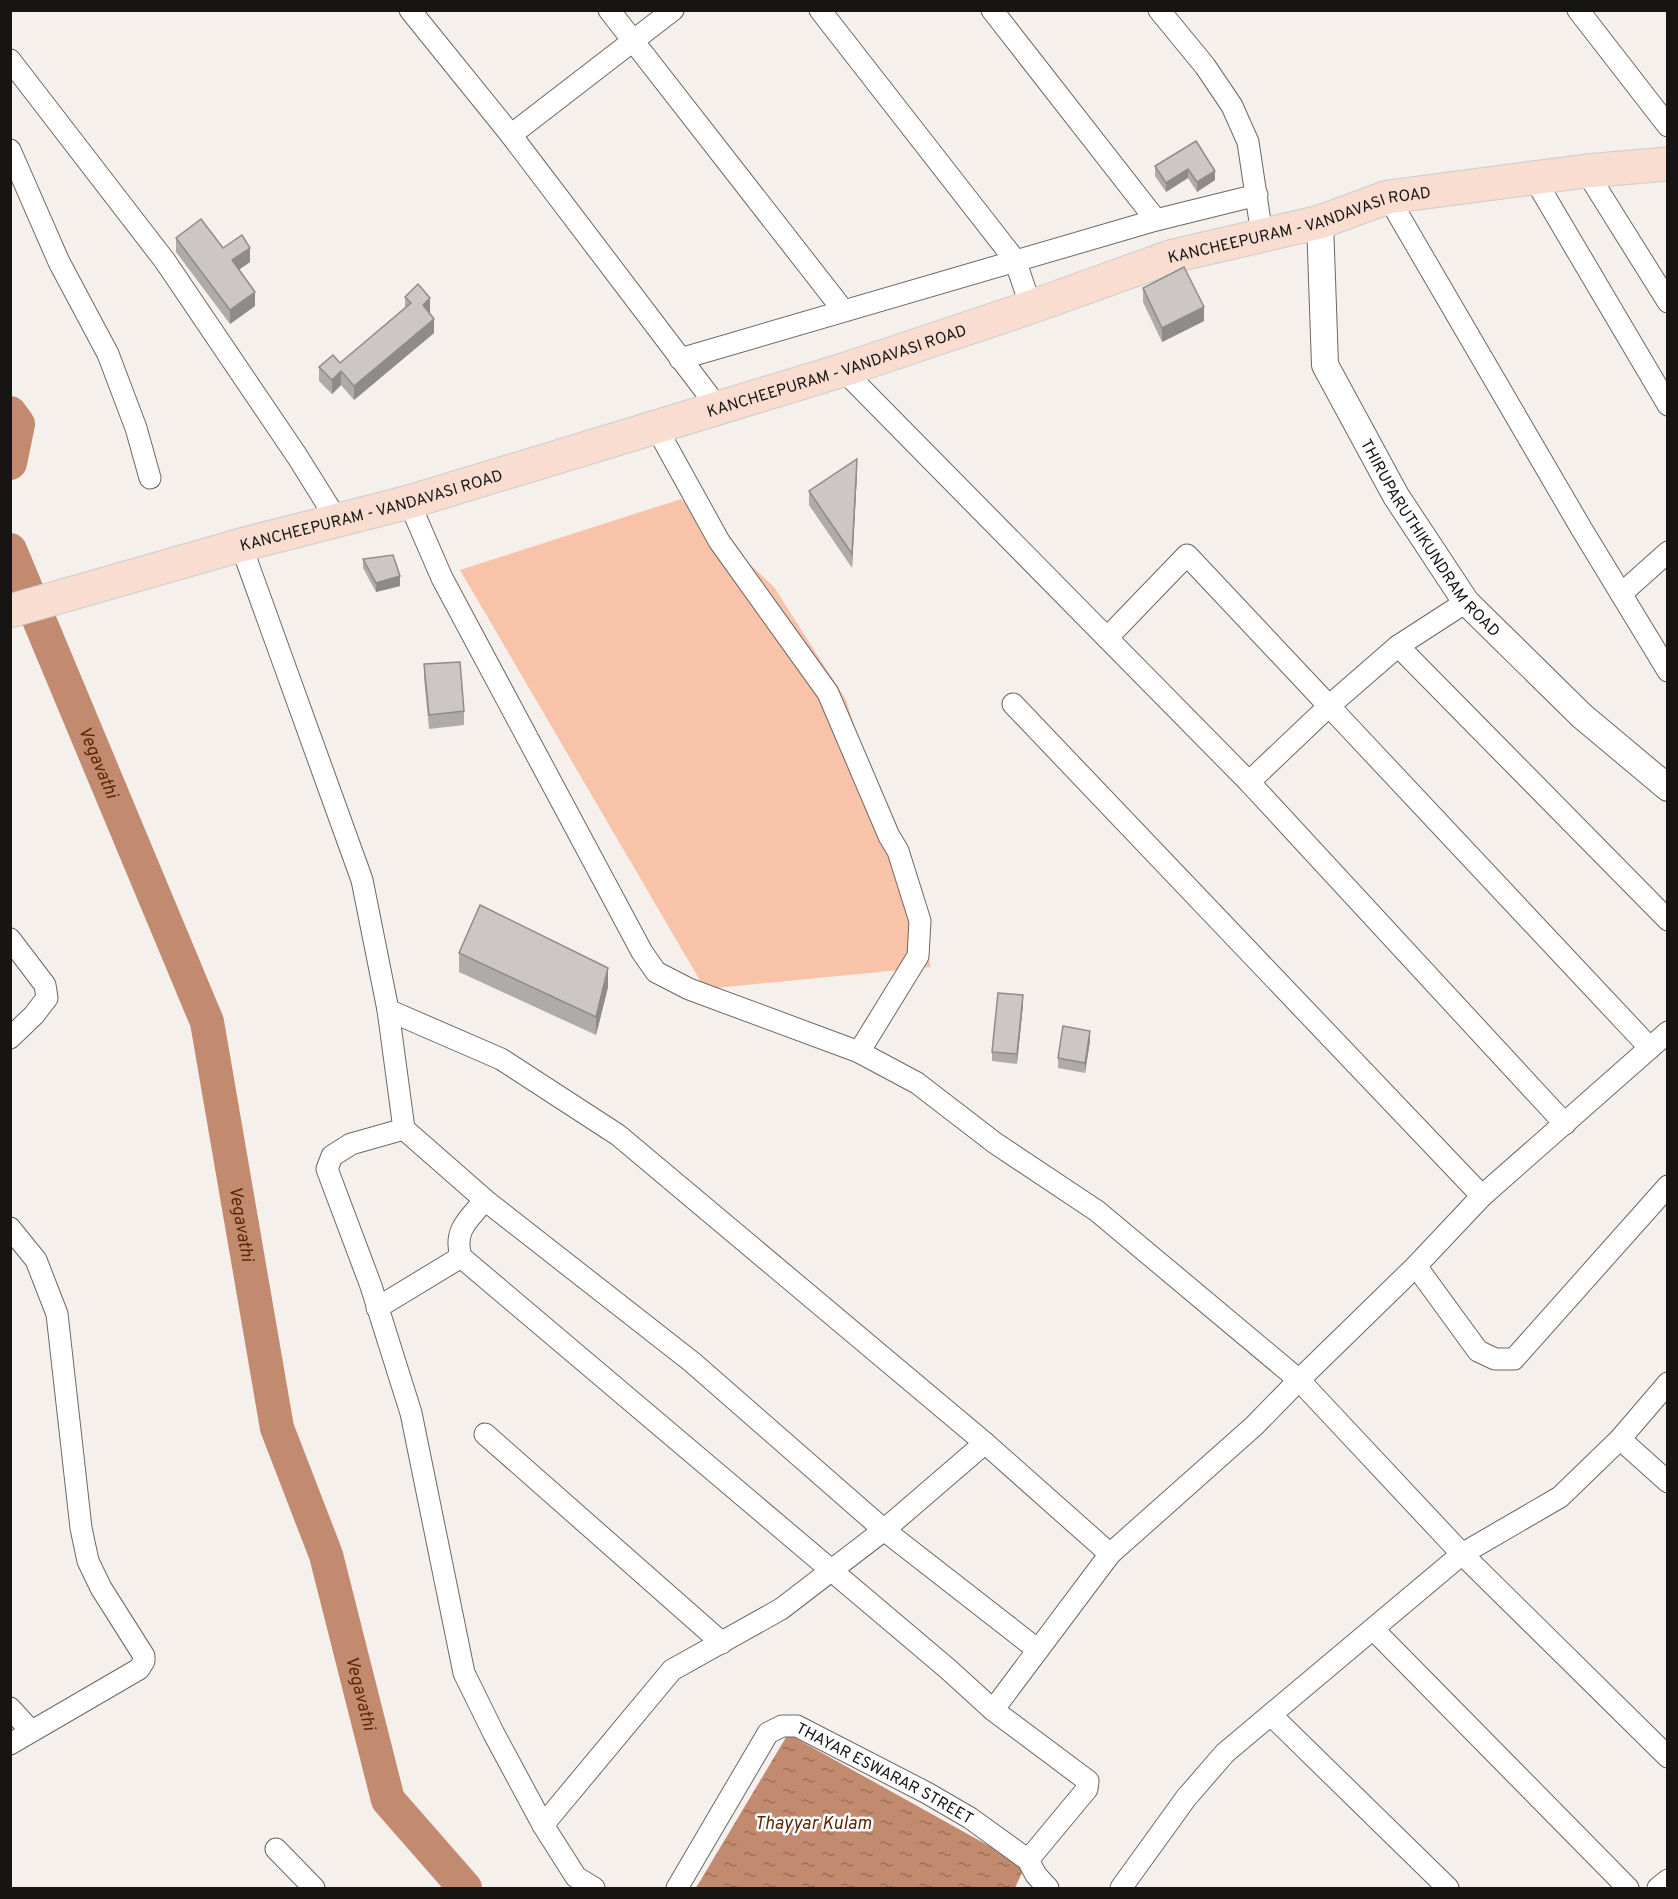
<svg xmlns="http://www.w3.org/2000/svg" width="1678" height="1899" viewBox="0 0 1678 1899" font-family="Overpass,sans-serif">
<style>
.park{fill:#f9c3a9}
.water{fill:url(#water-ripples)}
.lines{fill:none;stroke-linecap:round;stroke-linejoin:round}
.river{stroke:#c28a6f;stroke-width:34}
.minor-casing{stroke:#6d6865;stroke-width:23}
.tertiary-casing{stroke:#6d6865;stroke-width:28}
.primary-casing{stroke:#cccccb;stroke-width:35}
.minor{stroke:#fff;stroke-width:21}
.tertiary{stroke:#fff;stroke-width:26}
.primary{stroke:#f8ddd0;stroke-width:33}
.wall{fill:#afaba9}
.shaded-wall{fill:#8f8b89}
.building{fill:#ccc7c4;stroke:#8f8b89;stroke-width:1.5}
.labels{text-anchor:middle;stroke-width:5;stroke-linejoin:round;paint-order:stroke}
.street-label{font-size:16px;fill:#171514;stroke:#fff}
.water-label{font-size:18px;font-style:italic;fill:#5b2708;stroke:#fff}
</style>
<defs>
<pattern id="water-ripples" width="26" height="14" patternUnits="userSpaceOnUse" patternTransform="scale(1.5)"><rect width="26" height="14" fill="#c28a6f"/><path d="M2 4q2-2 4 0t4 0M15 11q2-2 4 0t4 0" fill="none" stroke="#9d705a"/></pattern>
</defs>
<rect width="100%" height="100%" fill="#f6f0ed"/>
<!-- park -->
<path class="park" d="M681 499 774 587 846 700 931 967 705 989 460 570Z"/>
<!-- water -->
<path class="water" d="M788 1734 1025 1866 1015 1888H696Z"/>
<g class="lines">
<!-- river -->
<g class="river">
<path d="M10 413 18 424 10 463"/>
<path id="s1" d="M10 550 207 1022 277 1428 326 1555 388 1800 465 1888"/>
</g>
<defs>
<g id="minor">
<path d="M410 10 511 135 719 409"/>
<path d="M609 10 843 310"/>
<path d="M820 10 1015 260 1031 307"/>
<path d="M992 10 1156 220"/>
<path d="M1159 10 1205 66 1232 106 1248 142 1262 235"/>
<path d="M1578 10 1668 126"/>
<path d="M10 60 165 261 297 456 337 520"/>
<path d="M511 135 673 10"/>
<path d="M10 150 59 262 108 354 136 428 150 478"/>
<path d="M1586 171 1668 302"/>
<path d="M1534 178 1668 405"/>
<path d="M1388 197 1581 528 1668 671"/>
<path d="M680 359 1156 220 1257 195"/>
<path d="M843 370 1249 782 1565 1124"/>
<path d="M656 427 719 541 828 693 889 836 898 851 920 921 918 956 859 1052"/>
<path d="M409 502 442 578 642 952 656 972 689 989 859 1052 917 1083 995 1143 1097 1211 1299 1380 1462 1554 1668 1757"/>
<path d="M241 545 362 880 388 1010 501 1059 618 1135 985 1443 1110 1554"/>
<path d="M1621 594 1668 552"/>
<path d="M1107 638 1187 555 1329 706 1398 646 1466 602"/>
<path d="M1398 646 1668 920"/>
<path d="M1013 704 1482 1196"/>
<path d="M1249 782 1329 706 1650 1048"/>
<path d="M10 939 45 985 47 998 34 1015 10 1038"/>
<path d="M388 1010 404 1129 485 1200 692 1362 884 1530 1038 1650"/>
<path d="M404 1129 351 1144 332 1156 327 1169 371 1286 411 1413 464 1673 494 1734 543 1825"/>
<path d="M485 1200C469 1219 453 1230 461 1257L948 1669 993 1710"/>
<path d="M10 1228 36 1260 57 1314 81 1528 88 1561 101 1588 144 1656V1661L139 1669 10 1744"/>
<path d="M1416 1266 1478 1351 1495 1359H1514L1668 1186"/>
<path d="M377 1308 461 1257"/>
<path d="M485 1434 722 1643"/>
<path d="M1620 1439 1668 1482"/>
<path d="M1373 1629 1628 1888"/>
<path d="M10 1708 31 1731"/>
<path d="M1271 1715 1448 1888"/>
<path d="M276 1849 314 1888"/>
<path d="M1028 1860 1087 1789 1088 1781 993 1710 1110 1554 1254 1426 1299 1380 1416 1266 1482 1196 1668 1032"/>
<path d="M594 1888 576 1877 543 1825 672 1670 781 1609 884 1530 985 1443"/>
<path id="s2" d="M677 1888 768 1733 782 1726H797L927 1793 970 1818 1028 1860 1036 1875 1048 1888"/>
<path d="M1121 1888 1186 1798 1225 1753 1462 1554 1560 1497 1620 1439 1668 1383"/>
<path d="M1658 1888 1668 1880"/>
</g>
<g id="tertiary">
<path id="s3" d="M1320 222 1325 365 1396 496 1466 602 1582 716 1668 788"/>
</g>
<g id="primary">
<path id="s4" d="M10 611 241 545 409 502 656 427 843 370 1031 307 1173 256 1320 222 1388 197 1586 171 1668 164"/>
</g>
</defs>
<!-- minor casing -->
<use href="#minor" class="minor-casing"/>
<!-- tertiary casing -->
<use href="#tertiary" class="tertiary-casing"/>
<!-- primary casing -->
<use href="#primary" class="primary-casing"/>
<!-- minor -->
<use href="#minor" class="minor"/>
<!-- tertiary -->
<use href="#tertiary" class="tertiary"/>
<!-- primary -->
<use href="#primary" class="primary"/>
</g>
<!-- wall -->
<path class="wall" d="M1196 141 1215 180 1197 192 1188 178 1166 192 1155 176V166Z
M176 238 223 248 250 262 239 270 255 306 230 324 176 252Z
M1143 288 1204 321 1162 342 1143 302Z
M405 297 430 312 429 313 434 333 354 400 341 385 332 394 319 381V367L340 363 405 307Z
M857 473 852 568 809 505V491Z
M363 559 400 586 376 592 363 568Z
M424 664 464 711V725L429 729 424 678Z
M459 953 608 987 596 1035 459 972Z
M1023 1005 1017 1064 992 1061V1052Z
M1090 1041 1085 1073 1058 1068V1058Z"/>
<!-- shaded-wall -->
<path class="shaded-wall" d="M1188 169V178L1166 192V183Z
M1215 171V180L1197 192V182Z
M250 248V262L232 274V260Z
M255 292V306L230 324V310Z
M430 298V312L423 319V305Z
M1204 307V321L1162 342V328Z
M434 319V333L354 400V386Z
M341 371V385L332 394V380Z
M857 459V473L852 568V554Z
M400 576V586L376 592V583Z
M608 968V987L596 1035V1017Z
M1023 995V1005L1017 1064V1054Z
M1090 1031V1041L1085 1073V1063Z"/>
<!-- building -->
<path class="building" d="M1196 141 1215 171 1197 182 1188 169 1166 183 1155 166Z
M201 219 223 248 242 235 250 248 232 260 255 292 230 310 176 238Z
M1184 267 1204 307 1162 328 1143 288Z
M418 284 430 298 423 305 434 319 354 386 341 371 332 380 319 367 333 355 340 363 411 303 405 297Z
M857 459 852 554 809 491Z
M393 555 400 576 376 583 363 559Z
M460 662 464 711 429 715 424 664Z
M480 905 608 968 596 1017 459 953Z
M998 993 1023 995 1017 1054 992 1052Z
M1063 1026 1090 1031 1085 1063 1058 1058Z"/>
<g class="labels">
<!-- street labels -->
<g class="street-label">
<text dy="6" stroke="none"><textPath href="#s4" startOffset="1347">KANCHEEPURAM - VANDAVASI ROAD</textPath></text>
<text dy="6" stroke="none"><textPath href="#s4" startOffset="861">KANCHEEPURAM - VANDAVASI ROAD</textPath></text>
<text dy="6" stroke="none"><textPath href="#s4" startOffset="375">KANCHEEPURAM - VANDAVASI ROAD</textPath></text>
<text dy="6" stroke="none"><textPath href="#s3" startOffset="346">THIRUPARUTHIKUNDRAM ROAD</textPath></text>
<text dy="6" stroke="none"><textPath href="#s2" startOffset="310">THAYAR ESWARAR STREET</textPath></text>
</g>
<!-- water labels -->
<g class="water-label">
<text dy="6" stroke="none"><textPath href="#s1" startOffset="230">Vegavathi</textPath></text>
<text dy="6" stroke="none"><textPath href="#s1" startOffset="716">Vegavathi</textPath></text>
<text dy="6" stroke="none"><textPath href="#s1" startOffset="1202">Vegavathi</textPath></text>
<text x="813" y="1829">Thayyar Kulam</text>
</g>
</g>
<!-- border -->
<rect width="1678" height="1899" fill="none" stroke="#171514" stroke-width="24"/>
</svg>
